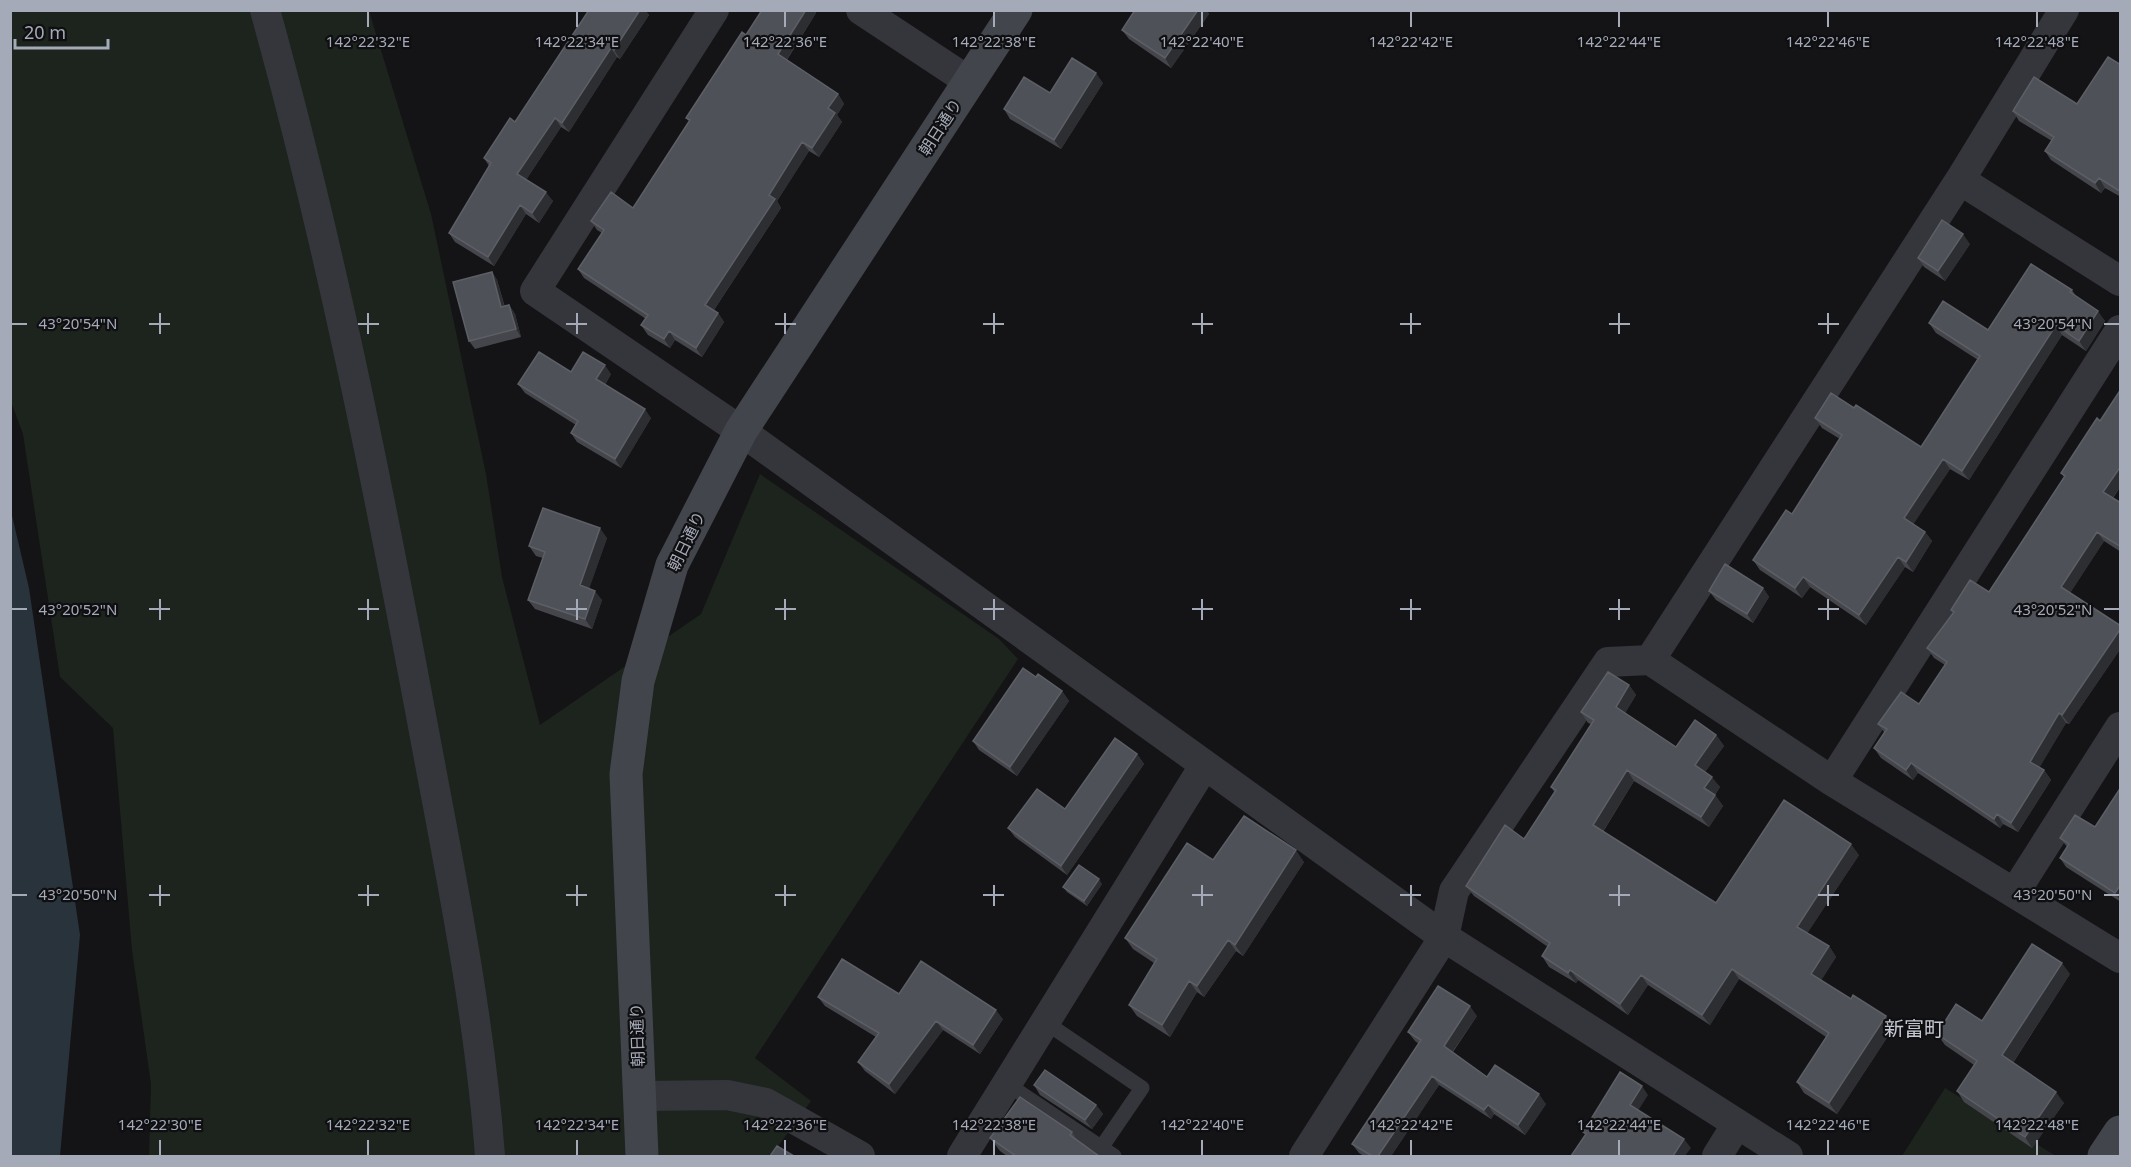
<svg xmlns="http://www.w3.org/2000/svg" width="2131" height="1167" viewBox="0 0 2131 1167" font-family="'Noto Sans','Noto Sans JP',sans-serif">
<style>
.green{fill:#1c241d}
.water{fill:#29333b}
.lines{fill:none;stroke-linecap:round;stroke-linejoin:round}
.lane{stroke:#35363b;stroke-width:15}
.street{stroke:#35363b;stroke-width:30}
.secondary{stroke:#42454b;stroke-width:33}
.wall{fill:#45464c}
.shaded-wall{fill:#2d2e32}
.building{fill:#4f5158;stroke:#5d5f67;stroke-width:1.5}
.ticks{fill:none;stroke:#a4aab8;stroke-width:2}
.labels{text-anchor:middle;stroke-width:4.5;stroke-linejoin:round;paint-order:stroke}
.street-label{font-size:16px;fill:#a4aab8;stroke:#0f0f11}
.quarter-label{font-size:20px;fill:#c6c9d3;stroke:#0f0f11}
.ticks-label{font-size:15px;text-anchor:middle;fill:#a4aab8;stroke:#0f0f11;stroke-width:4.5;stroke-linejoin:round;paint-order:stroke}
</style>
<rect width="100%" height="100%" fill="#141416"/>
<!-- green -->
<path class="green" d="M11 11H369L431 214 486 474 502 577 540 725 701 614 760 474 999 639 1018 659 755 1058 811 1101 771 1156H149L151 1084 132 950 113 728 60 677 23 434 11 402Z
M1945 1088 2056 1156H1902Z"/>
<!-- water -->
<path class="water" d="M10 507 29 588 80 935 60 1156H11Z"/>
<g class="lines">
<!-- lane -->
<path class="lane" d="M1045 1022 1142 1088 1101 1148
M1007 1084 1114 1156"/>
<!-- street -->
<path class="street" d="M265 10C329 241 376 475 420 710 447 857 479 1007 490 1156
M714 10 535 291 741 431 1444 937 1788 1156
M861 10 970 82
M1960 180 2120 281
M1650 660 1960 180 2064 10
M1832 781 2120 330
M2015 892 2120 727
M640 1096 727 1095 766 1103 860 1156
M962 1156 1204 766
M1304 1156 1444 937 1454 891 1608 662 1650 660 1832 781 2120 958
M1717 1156 1737 1124"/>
<!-- secondary -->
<path class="secondary" d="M642 1156 626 774 638 681 672 565 741 431 1016 10
M2104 1156 2120 1132"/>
</g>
<!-- wall -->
<path class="wall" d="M589 10H645L649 15 620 59 617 57 569 132 561 127 526 180 553 201 539 223 526 214 494 266 455 242 449 233 489 166 484 158 515 122Z
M762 10H815L816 13 787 60 838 94 844 104 837 115 842 122 819 157 809 151 777 201 781 208 714 310 718 313 724 322 702 357 675 340 670 348 648 335 641 325 646 319 584 278 578 269 602 233 597 230 591 221 633 208 689 121 686 118 746 35Z
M1135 10H1206L1209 14 1171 68 1129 39 1122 30Z
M2121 65V197L2105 188 2101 193 2051 160 2045 151 2052 141 2019 121 2013 111 2077 104Z
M1103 83 1061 149 1010 119 1004 109 1050 93Z
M1970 244 1945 281 1924 267 1918 258Z
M492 272 497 280 505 307 509 305 515 314 521 337 475 349 469 341Z
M2072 290 2076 296 2105 321 2086 351 2062 335 1969 480 1950 469 1913 524 1925 532 1932 541 1913 572 1905 567 1866 625 1810 587 1802 598 1760 570 1753 560 1792 514 1840 439 1822 428 1815 418 1854 408 1921 447 1978 360 1936 333 1929 323 1988 330Z
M571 372 611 374 605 385 651 418 621 468 577 442 571 433 576 425 525 393 518 384Z
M2121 389V486L2113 498 2121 503V552L2104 541 2070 593 2121 626V648L2069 724 2066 723 2039 767 2044 770 2051 780 2018 832 2003 824 2000 828 1918 773 1913 780 1881 758 1874 748 1884 732 1878 724 1919 704 1945 665 1934 658 1927 648 1953 613 1951 610 1989 592 2064 477 2061 473 2100 421Z
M607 538 589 588 602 600 592 629 535 609 528 600 543 558 536 556 529 546Z
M1763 588 1769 597 1753 623 1716 600 1709 591Z
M1629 685 1636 695 1625 713 1676 747 1716 735 1724 746 1705 772 1720 787 1715 795 1723 806 1709 827 1634 781 1603 832 1716 903 1859 855 1807 933 1829 946 1836 957 1821 980 1851 999 1886 1016 1894 1027 1837 1114 1804 1093 1797 1082 1826 1037 1739 979 1710 1025 1648 985 1628 1015 1578 980 1576 983 1549 967 1542 956 1548 947 1474 896 1466 886 1524 839 1555 793 1551 787 1591 724 1588 723 1581 712Z
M1062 691 1069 701 1017 776 979 750 973 741Z
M1137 754 1144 764 1067 875 1015 837 1008 828 1065 809Z
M2121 787V902L2066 867 2060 858 2067 847 2060 838 2095 827Z
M1213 860 1304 862 1243 956 1236 951 1204 997 1197 992 1170 1037 1137 1016 1129 1005 1154 963 1133 949 1125 938Z
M1102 884 1087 906 1067 892 1063 887Z
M2070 974 2013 1063 2064 1103 2032 1148 1964 1102 1957 1091 1974 1065 1945 1045 1937 1034 1982 1021Z
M899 994 1003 1019 980 1054 943 1030 895 1094 865 1071 858 1062 876 1037 825 1006 818 997Z
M1477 1016 1453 1052 1487 1077 1546 1104 1525 1135 1494 1114 1491 1119 1439 1085 1391 1156H1364L1359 1153 1352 1144 1419 1044 1415 1041 1408 1032Z
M1034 1085 1096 1105 1103 1114 1092 1129 1040 1095Z
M1072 1132 1077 1140 1099 1156H1007L1000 1151 990 1138Z"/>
<!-- shaded-wall -->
<path class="shaded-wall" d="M640 10H645L649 15 620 59 614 50Z
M806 10H815L816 13 784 64 778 54Z
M1198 10H1206L1209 14 1171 68 1165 58Z
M611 48 617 57 569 132 562 123Z
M1096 73 1103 83 1061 149 1054 140Z
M838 94 844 104 837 115 842 122 819 157 812 148 828 108Z
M555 118 561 127 524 183 517 174Z
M802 142 809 151 777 201 781 208 711 314 705 305 769 195Z
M2099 178 2105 188 2101 193 2095 183Z
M546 192 553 201 539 223 532 213Z
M520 205 526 214 494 266 488 257Z
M1963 234 1970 244 1945 281 1938 271Z
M492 272 497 280 507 316 501 307Z
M509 305 515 314 521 337 516 329Z
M2098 311 2105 321 2086 351 2079 341Z
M718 313 724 322 702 357 696 348Z
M2056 325 2062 335 1969 480 1962 471Z
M669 331 675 340 670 348 664 339Z
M605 365 611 374 603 388 596 379Z
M645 409 651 418 621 468 615 459Z
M1943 459 1950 469 1911 528 1904 518Z
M2121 466V486L2110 501 2103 492Z
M600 528 607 538 587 595 580 585Z
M1925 532 1932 541 1913 572 1906 562Z
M2097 532 2104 541 2068 596 2061 587Z
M1898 557 1905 567 1866 625 1859 615Z
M1803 577 1810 587 1802 598 1795 588Z
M1763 588 1769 597 1753 623 1747 614Z
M595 591 602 600 592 629 585 619Z
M2121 628V648L2069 724 2062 715Z
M1629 685 1636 695 1623 717 1616 707Z
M1062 691 1069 701 1017 776 1010 767Z
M2059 713 2066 723 2037 772 2030 762Z
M1716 735 1724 746 1702 776 1695 765Z
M1137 754 1144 764 1067 875 1061 866Z
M1911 763 1918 773 1913 780 1906 770Z
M1627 770 1634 781 1600 836 1593 825Z
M2044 770 2051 780 2018 832 2011 823Z
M1712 777 1720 787 1712 799 1704 788Z
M1715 795 1723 806 1709 827 1701 817Z
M1997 814 2003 824 2000 828 1994 819Z
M1851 844 1859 855 1805 937 1797 927Z
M1296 850 1304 862 1243 956 1235 945Z
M1099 879 1102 884 1087 906 1084 901Z
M2119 887 2121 888V901L2115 893Z
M1228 940 1236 951 1204 997 1197 986Z
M1829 946 1836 957 1819 984 1811 974Z
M2062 963 2070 974 2010 1067 2002 1055Z
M1732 969 1739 979 1710 1025 1702 1015Z
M1570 970 1578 980 1576 983 1568 973Z
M1641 975 1648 985 1628 1015 1620 1004Z
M1189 981 1197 992 1170 1037 1162 1025Z
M1470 1006 1477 1016 1450 1055 1444 1046Z
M996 1010 1003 1019 980 1054 973 1045Z
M1886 1016 1894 1027 1837 1114 1829 1103Z
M936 1021 943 1030 895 1094 889 1084Z
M1432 1076 1439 1085 1391 1156H1378Z
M1642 1086 1648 1095 1636 1114 1630 1105Z
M2056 1092 2064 1103 2032 1148 2025 1137Z
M1539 1094 1546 1104 1525 1135 1518 1125Z
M1096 1105 1103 1114 1092 1129 1085 1120Z
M1488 1105 1494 1114 1491 1119 1484 1110Z
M1684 1139 1691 1148 1685 1156H1673Z"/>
<!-- building -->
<path class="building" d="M589 10H640L614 50 611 48 562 123 555 118 517 174 546 192 532 213 520 205 488 257 449 233 491 163 484 158 510 118 515 122Z
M762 10H806L778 54 838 94 828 108 835 113 812 148 802 142 769 195 775 199 705 305 718 313 696 348 669 331 664 339 641 325 648 315 578 269 604 230 591 221 611 192 633 208 690 120 686 118 742 32 746 35Z
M1135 10H1198L1165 58 1122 30Z
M2108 57 2121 65V192L2099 178 2095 183 2045 151 2054 137 2013 111 2034 77 2077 104Z
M1072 58 1096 73 1054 140 1004 109 1024 77 1050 93Z
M1942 220 1963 234 1938 271 1918 258Z
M2031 264 2072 290 2070 292 2098 311 2079 341 2056 325 1962 471 1943 459 1904 518 1925 532 1906 562 1898 557 1859 615 1803 577 1795 588 1753 560 1786 510 1792 514 1842 435 1815 418 1831 393 1854 408 1856 405 1921 447 1980 356 1929 323 1943 301 1988 330Z
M492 272 501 307 509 305 516 329 469 341 453 282Z
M539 352 571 372 583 352 605 365 596 379 645 409 615 459 571 433 578 421 518 384Z
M2121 389V466L2103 492 2121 503V547L2097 532 2061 587 2121 626V628L2062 715 2059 713 2030 762 2044 770 2011 823 1997 814 1994 819 1911 763 1906 770 1874 748 1887 729 1878 724 1901 692 1919 704 1947 662 1927 648 1954 612 1951 610 1970 580 1989 592 2065 476 2061 473 2097 418 2100 421Z
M543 508 600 528 580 585 595 591 585 619 528 600 545 552 529 546Z
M1725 564 1763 588 1747 614 1709 591Z
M1023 668 1036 677 1038 674 1062 691 1010 767 973 741Z
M1608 672 1629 685 1616 707 1676 747 1695 720 1716 735 1695 765 1712 777 1704 788 1715 795 1701 817 1627 770 1593 825 1716 903 1784 800 1851 844 1797 927 1829 946 1811 974 1851 999 1853 995 1886 1016 1829 1103 1797 1082 1829 1033 1732 969 1702 1015 1641 975 1620 1004 1570 970 1568 973 1542 956 1550 943 1466 886 1505 825 1524 839 1556 790 1551 787 1594 720 1581 712Z
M1115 738 1137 754 1061 866 1008 828 1037 789 1065 809Z
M2121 787V887H2119L2115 893 2060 858 2069 844 2060 838 2075 815 2095 827Z
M1244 816 1296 850 1235 945 1228 940 1197 986 1189 981 1162 1025 1129 1005 1157 959 1125 938 1187 843 1213 860Z
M1079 865 1099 879 1084 901 1063 887Z
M2032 944 2062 963 2002 1055 2056 1092 2025 1137 1957 1091 1977 1061 1937 1034 1956 1004 1982 1021Z
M842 959 899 994 921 961 996 1010 973 1045 936 1021 889 1084 858 1062 879 1033 818 997Z
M1438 986 1470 1006 1444 1046 1487 1077 1495 1065 1539 1094 1518 1125 1488 1105 1484 1110 1432 1076 1378 1156H1372L1352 1144 1421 1040 1408 1032Z
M1045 1070 1096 1105 1085 1120 1034 1085Z
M1620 1072 1642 1086 1630 1105 1684 1139 1673 1156H1571L1586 1134 1583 1132Z
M1020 1097 1072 1132 1070 1135 1099 1156H1016L990 1138Z
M777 1146 794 1156H770Z"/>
<!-- ticks -->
<path class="ticks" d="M368 12V27M577 12V27M785 12V27M994 12V27M1202 12V27M1411 12V27M1619 12V27M1828 12V27M2037 12V27M160 313V334M368 313V334M577 313V334M785 313V334M994 313V334M1202 313V334M1411 313V334M1619 313V334M1828 313V334M12 324H27M149 324H170M358 324H379M566 324H587M775 324H796M983 324H1004M1192 324H1213M1400 324H1421M1609 324H1630M1818 324H1839M2104 324H2119M160 599V620M368 599V620M577 599V620M785 599V620M994 599V620M1202 599V620M1411 599V620M1619 599V620M1828 599V620M12 609H27M149 609H170M358 609H379M566 609H587M775 609H796M983 609H1004M1192 609H1213M1400 609H1421M1609 609H1630M1818 609H1839M2104 609H2119M160 885V906M368 885V906M577 885V906M785 885V906M994 885V906M1202 885V906M1411 885V906M1619 885V906M1828 885V906M12 895H27M149 895H170M358 895H379M566 895H587M775 895H796M983 895H1004M1192 895H1213M1400 895H1421M1609 895H1630M1818 895H1839M2104 895H2119M160 1140V1155M368 1140V1155M577 1140V1155M785 1140V1155M994 1140V1155M1202 1140V1155M1411 1140V1155M1619 1140V1155M1828 1140V1155M2037 1140V1155"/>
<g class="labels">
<!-- street labels -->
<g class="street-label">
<text transform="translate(940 127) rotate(-57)" y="6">朝日通り</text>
<text transform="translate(686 541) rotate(-64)" y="6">朝日通り</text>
<text transform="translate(637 1035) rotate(-92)" y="6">朝日通り</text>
</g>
<!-- quarter labels -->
<g class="quarter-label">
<text x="1914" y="1036">新富町</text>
</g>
</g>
<g class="ticks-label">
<text x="368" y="47">142°22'32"E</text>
<text x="577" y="47">142°22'34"E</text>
<text x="785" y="47">142°22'36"E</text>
<text x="994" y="47">142°22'38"E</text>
<text x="1202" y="47">142°22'40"E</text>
<text x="1411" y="47">142°22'42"E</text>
<text x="1619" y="47">142°22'44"E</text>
<text x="1828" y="47">142°22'46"E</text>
<text x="2037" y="47">142°22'48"E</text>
<text x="78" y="329">43°20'54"N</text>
<text x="2053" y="329">43°20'54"N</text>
<text x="78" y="615">43°20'52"N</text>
<text x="2053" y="615">43°20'52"N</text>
<text x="78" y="900">43°20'50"N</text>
<text x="2053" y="900">43°20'50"N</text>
<text x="160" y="1130">142°22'30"E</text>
<text x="368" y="1130">142°22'32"E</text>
<text x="577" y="1130">142°22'34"E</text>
<text x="785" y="1130">142°22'36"E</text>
<text x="994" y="1130">142°22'38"E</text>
<text x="1202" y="1130">142°22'40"E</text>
<text x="1411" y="1130">142°22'42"E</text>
<text x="1619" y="1130">142°22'44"E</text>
<text x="1828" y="1130">142°22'46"E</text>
<text x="2037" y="1130">142°22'48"E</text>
</g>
<!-- border -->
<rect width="2131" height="1167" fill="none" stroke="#a4aab8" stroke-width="24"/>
<!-- scale -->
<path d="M15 39v9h93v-9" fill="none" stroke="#a4aab8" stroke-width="3"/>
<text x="24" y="39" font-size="18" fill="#a4aab8" stroke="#0f0f11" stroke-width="4.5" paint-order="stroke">20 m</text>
</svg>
